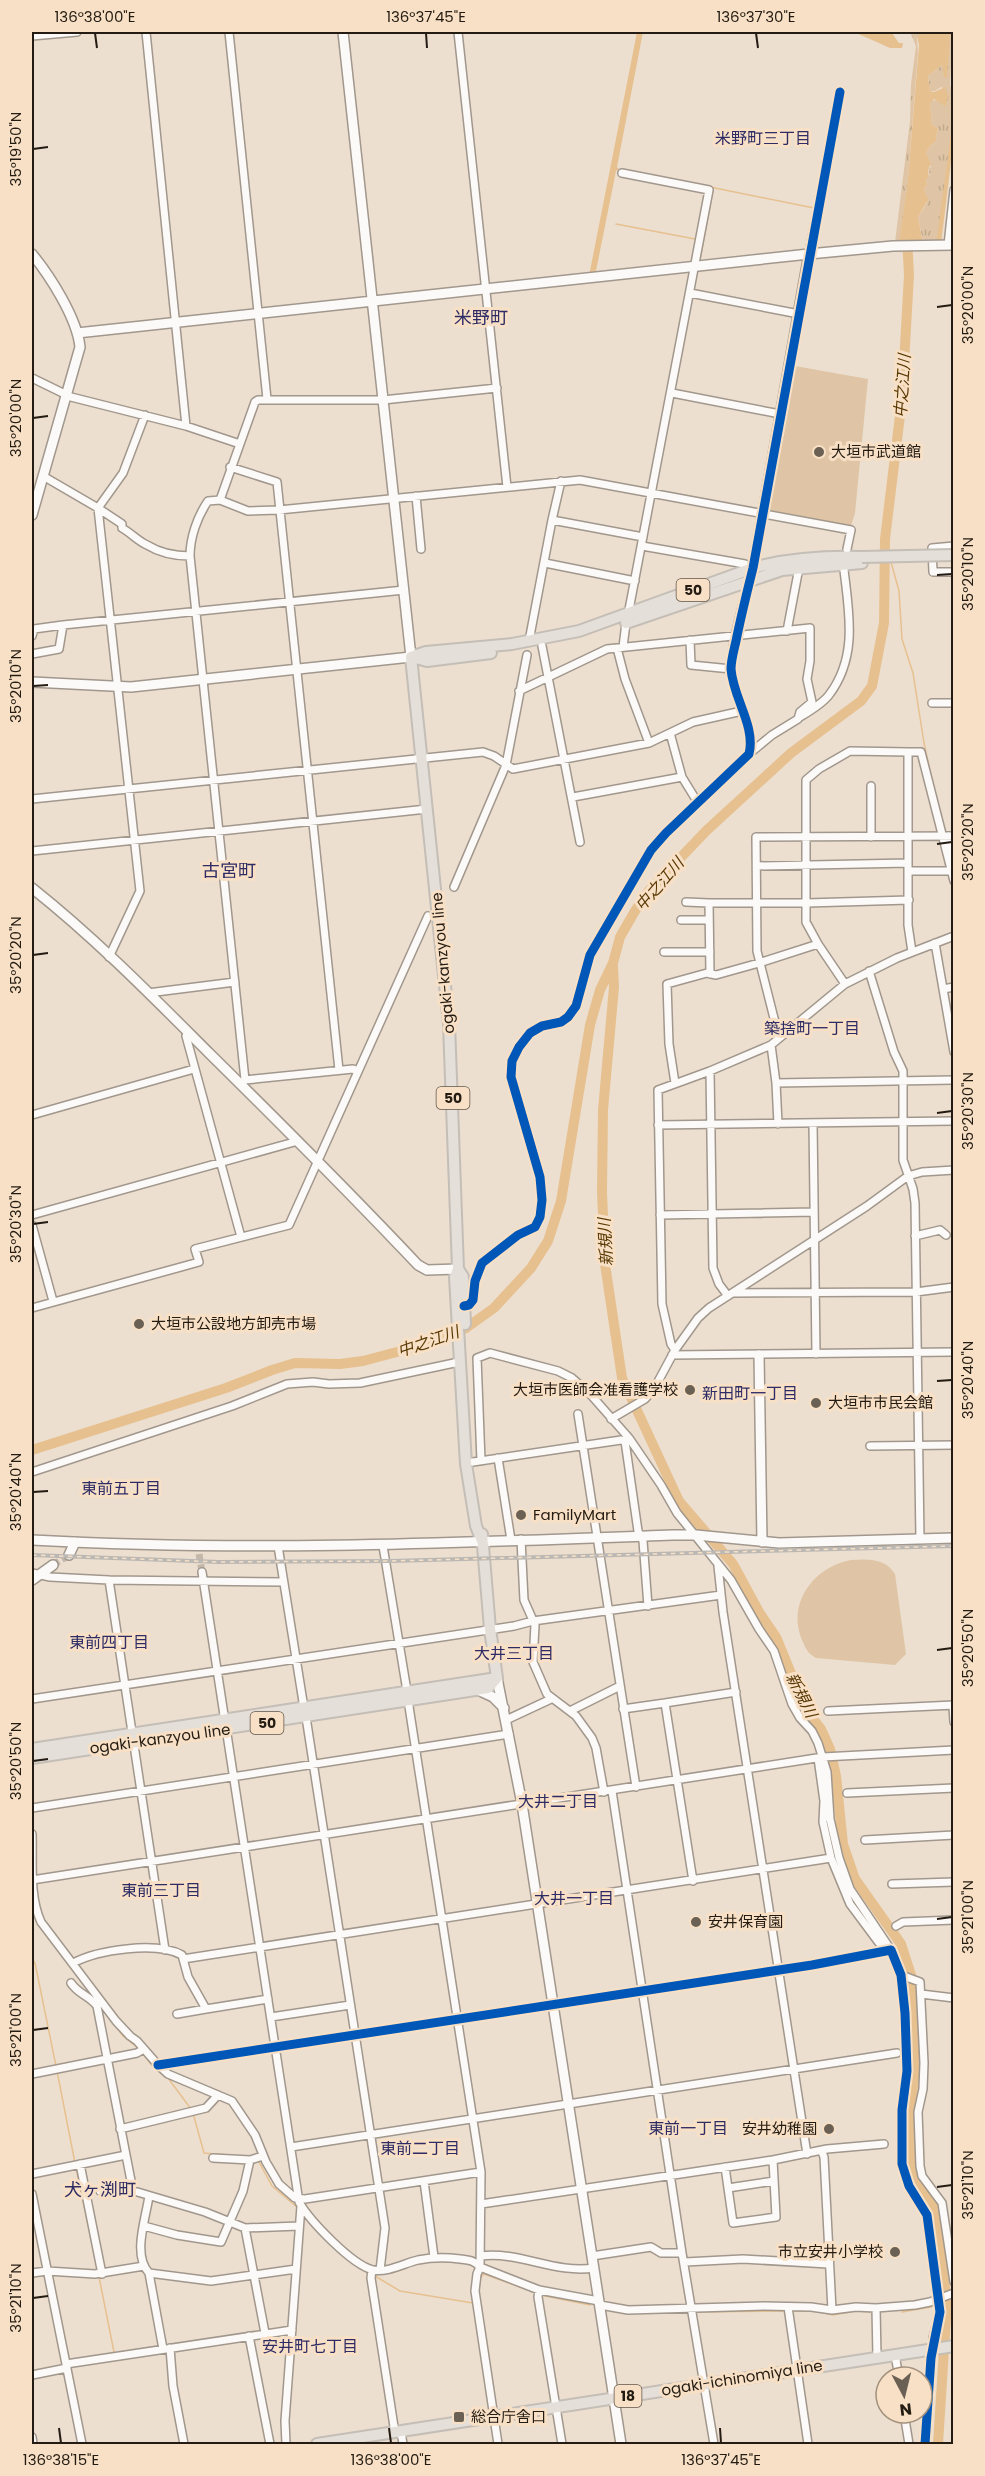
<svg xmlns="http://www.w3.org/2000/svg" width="985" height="2476" viewBox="0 0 985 2476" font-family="Poppins,'Noto Sans JP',sans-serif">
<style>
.grass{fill:url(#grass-tufts)}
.park{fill:#dfc5a5}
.water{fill:#e7c08f}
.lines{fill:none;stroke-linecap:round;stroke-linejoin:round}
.stream{stroke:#e7c08f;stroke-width:1.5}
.river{stroke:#e7c08f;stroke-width:10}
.street-tunnel{stroke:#c4b8aa;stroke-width:7;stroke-dasharray:7 3.5;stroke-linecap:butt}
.street-casing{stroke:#a1978c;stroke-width:10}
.secondary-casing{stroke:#a1978c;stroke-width:12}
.primary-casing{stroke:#c4beb6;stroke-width:14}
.street{stroke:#fcfaf8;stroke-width:7}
.secondary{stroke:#fcfaf8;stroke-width:9}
.primary{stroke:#e4dfd8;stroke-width:10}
.rail-casing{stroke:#bbb8b4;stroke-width:4}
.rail{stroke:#f7e0c5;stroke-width:1.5;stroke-dasharray:4.5;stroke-linecap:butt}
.primary-bridge-casing{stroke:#c4beb6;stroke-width:14;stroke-linecap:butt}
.primary-bridge{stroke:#e4dfd8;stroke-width:10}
.cycleway-casing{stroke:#f7e0c5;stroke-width:13}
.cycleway{stroke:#0057b8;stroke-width:9}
.ticks{fill:none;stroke:#241b12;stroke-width:2}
.poi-dot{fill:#6a6054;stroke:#f7e0c5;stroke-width:2}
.labels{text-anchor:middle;stroke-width:6;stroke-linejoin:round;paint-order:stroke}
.shield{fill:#f7e0c5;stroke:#635648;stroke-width:1.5}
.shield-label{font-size:14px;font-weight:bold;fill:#241b12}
.poi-label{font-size:15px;fill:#241b12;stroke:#f7e0c5;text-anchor:start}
.street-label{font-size:15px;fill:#241b12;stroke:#f7e0c5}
.neighbourhood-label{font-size:16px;fill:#2e2b65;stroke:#f7e0c5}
.water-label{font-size:16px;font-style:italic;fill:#593803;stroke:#f7e0c5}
.quarter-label{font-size:18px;fill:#2e2b65;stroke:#f7e0c5}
.neatline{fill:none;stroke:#241b12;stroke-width:2}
.ticks-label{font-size:15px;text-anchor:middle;fill:#241b12}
</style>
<defs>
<pattern id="grass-tufts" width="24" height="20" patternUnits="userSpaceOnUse" patternTransform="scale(1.5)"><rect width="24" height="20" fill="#dfc5a5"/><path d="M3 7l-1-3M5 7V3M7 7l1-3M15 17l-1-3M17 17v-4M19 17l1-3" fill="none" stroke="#bfa98d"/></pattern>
</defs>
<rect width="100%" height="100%" fill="#ecdfd0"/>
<!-- grass -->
<path class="grass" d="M910 32H927L917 37 918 53 908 179 900 242H895L910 121 911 84 916 46Z
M947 32H953L950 85 953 91 952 136 937 241 923 242 918 217 927 203 924 189 927 185 926 179 930 175 928 168 931 167 926 153 930 146 937 140 936 137 938 128 932 125 930 103 931 100 939 101 946 107V90L941 87 935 91H930L928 76 942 65 944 73 950 34Z"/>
<!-- park -->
<path class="park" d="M795 366 868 379 855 513 851 526 770 511 771 488Z
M851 1560C868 1559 885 1558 895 1574L906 1654 895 1665 816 1658C808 1654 805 1647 802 1640 786 1603 815 1566 851 1560Z"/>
<!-- water -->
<path class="water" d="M637 32H643L617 167 619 169 616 171 595 276H589Z
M854 32H888L892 33 899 43H903L902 48H890Z
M927 32H947L950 34 947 78 944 77 942 65 928 76 930 91 934 92 945 87 949 98 947 99 946 107 934 99 930 103 932 125 938 128 936 137 937 140 930 146 926 153 931 164 928 169 929 177 926 179 927 185 924 189 928 200 918 217 923 243 899 244 908 179 919 45 917 36Z
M953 119V146L941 244H936Z"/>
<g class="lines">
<!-- stream -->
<path class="stream" d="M710 187 814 208 806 249
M616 224 695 239
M700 260 713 189
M885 539 888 552
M891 562 899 591 902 639 913 673 924 743 936 798
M32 1910 39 1925
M32 1959 35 1963 56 2066
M105 2012 123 2036 138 2048
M143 2054 154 2068 168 2078 191 2109
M57 2071 75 2163
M193 2113 204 2153 251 2157
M258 2160 272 2186 298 2208
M76 2168 98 2272
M303 2214 330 2244
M357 2266 368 2273
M375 2276 400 2291 473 2303
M99 2277 114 2352
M480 2278 484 2274 536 2293
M540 2295 590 2305
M617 2311 630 2313
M790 2311H815L833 2315 856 2311 870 2312
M679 2312H690
M694 2312 786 2311
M902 2312 931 2307"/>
<!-- river -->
<path class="river" d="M613 966 614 987 603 1110 602 1192 605 1264 622 1378 679 1501 733 1564 759 1612 776 1637 806 1710 821 1729 830 1749 836 1776 843 1844 855 1879 901 1944 912 1978 915 2070 910 2112V2161L915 2178 934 2206 947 2303 938 2444
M32 1450 226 1388 272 1370 295 1363 340 1364 363 1361 438 1341 466 1328 494 1308 531 1268 548 1241 561 1201 590 1025 600 990 613 963 620 937 635 911 647 893 706 831 791 753 861 701 872 686 884 623 885 539 902 399 909 275 907 237"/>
<!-- street-tunnel -->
<path class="street-tunnel" d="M199 1554 202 1572
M53 1565 69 1555"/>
<defs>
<path id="street" d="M146 32 186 426
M229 32 267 399
M458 32 507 487
M32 36 77 32
M622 173 709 190 628 615
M948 245 954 190
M809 254 840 92
M690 293 799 314
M32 378 71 397 186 426 240 444
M497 388 383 400H258L255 402 220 500 248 511 279 510 580 480 851 530 847 549
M672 393 780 414
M145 415 123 473 98 508 122 524V528C131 533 138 541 147 545 160 553 175 556 190 556
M230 467 277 482 339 1070
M43 476 98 508 140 891 109 957
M416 496 421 549
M220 500 208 501C197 517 190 538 190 556L245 1080 241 1084
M552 520 561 481
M642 546 745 564
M954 546 932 548 933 572H954
M545 563 635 581
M787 631 798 573
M32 636 34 629 63 625 404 590
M690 640 691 665 731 669
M529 641 552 520 643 537
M542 646 580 842
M623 647 626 623
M617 648 625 679 649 743
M32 654 59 649 63 625
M519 691 607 649 810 628V661L807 679 812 702 800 712 798 719 772 735 749 754
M932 703H954
M800 717C810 711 822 704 829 695 858 657 849 613 844 570
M670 733 682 777 698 803
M871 786V837
M573 797 682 777
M32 799 483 752 494 756 513 769 649 743 693 722 742 711
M949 836 954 855
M32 851 427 809
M757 866 908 863
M909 871H951
M454 887 506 765 527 655
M686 902 709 903 710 974
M709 903H807L909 900
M681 920H709
M935 943 954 1052
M818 944 806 922V780L819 769 850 751 908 752
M664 952H710
M912 952 908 925V752H921L954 881
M869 971 894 1052 903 1071V1160L913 1189 915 1203 920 1539
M943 989 954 987
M148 993 235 982
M188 1032 186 1036 241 1237
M779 1038 757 951 756 837 954 836
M771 1045 776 1083 778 1124
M710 1071 713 1268 719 1284 728 1296
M245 1080 353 1069 357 1071
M675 1083 669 1044 667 984 707 973 716 975 759 963 818 944 845 984
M776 1083 954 1080
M32 1115 194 1069
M813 1123 816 1354
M658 1125 954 1121
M32 1215 298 1141
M660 1215 814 1212
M32 1225 53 1301
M915 1236 940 1230 946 1235
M733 1293 916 1292 954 1287
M464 1306 469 1305 473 1300 475 1281 482 1263 518 1235 535 1227 540 1217 542 1200 540 1177 511 1077 512 1061 519 1047 530 1033 542 1026 561 1022 568 1017 576 1006 590 955 651 850 666 833 749 754C756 725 732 698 731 668 731 648 743 601 750 580
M32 1308 199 1262 195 1249 289 1225 428 916
M675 1350 671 1344 662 1304 658 1090 710 1071 771 1045 845 984 897 958 954 936
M672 1355 954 1352
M578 1414 636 1787
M611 1419 645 1399 654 1389 675 1350 698 1318 709 1308 867 1206 908 1176 922 1172 954 1170
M870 1446 954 1445
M498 1458 511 1540
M481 1461 477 1358 490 1353 558 1371 572 1378 591 1395 629 1438 661 1485 677 1513 731 1580 759 1629 774 1651 792 1704 800 1718 812 1731 818 1743 827 1772 830 1819 839 1858 850 1889 891 1950
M473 1462 621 1440 625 1441 638 1531 643 1541 648 1606
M32 1472 232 1406 287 1384 313 1382 329 1384 360 1383 459 1362
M521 1539 524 1600 535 1625 533 1662 547 1694 576 1716 592 1738 596 1748 604 1792
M278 1546 304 1708
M383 1546 407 1691
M718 1566 723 1612 807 2154
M202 1572 299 2202C310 2221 352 2265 373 2270 387 2273 405 2263 418 2260 433 2257 445 2257 460 2259 468 2260 474 2260 480 2267L539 2290 599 2301
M32 1573 50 1577 109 1580 283 1582
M109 1580 165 1950
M32 1699 514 1626 533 1621 721 1595
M408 1700 481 2172 480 2267 477 2274 475 2291 498 2444
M665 1703 736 1692
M953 1706 954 1722
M623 1709 665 1703 693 1881
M570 1711 620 1686
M828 1711 954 1705
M306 1717 385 2228 380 2270
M506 1720 551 1699
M818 1758 824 1801 823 1822 831 1858 850 1904 885 1951
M612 1791 682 2253 714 2444
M847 1793 954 1788
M32 1808 509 1734
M32 1834C33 1862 29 1896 41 1922L116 2021 130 2036 137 2041 158 2065 168 2074 232 2101 255 2135 266 2162 279 2184 295 2198 305 2199 481 2172
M865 1840 954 1835
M32 1880 823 1757 954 1750
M892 1884 954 1882
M896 1926 903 1922 954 1920
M183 1959 831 1858
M73 1963C98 1950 156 1941 182 1955L188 1977 206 2009 268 1999
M901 1975 920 1982 924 2063 923 2089 918 2112 920 2166 922 2176 942 2203 954 2282
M71 1983C78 1994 90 1996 97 2006L133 2191
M921 1994 954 1998
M177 2014 206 2009
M271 2017 350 2005
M158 2065 812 1965 891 1950 901 1975 905 2013 907 2071 902 2110V2164L909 2186 927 2215 940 2312 933 2338
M32 2074 137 2053 144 2049
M120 2129 206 2108 218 2095
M291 2147 897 2053
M822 2152 824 2157 832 2310
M213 2158 250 2160 263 2156
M80 2164 102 2274
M725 2167 733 2223 776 2217 773 2160
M32 2174 126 2155
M424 2181 434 2257
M728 2188 774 2181
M100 2191H134L205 2212 245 2228 299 2226
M32 2194 82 2444
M149 2196C146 2218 132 2255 149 2273L211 2281 296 2269
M481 2204 773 2160 827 2149 884 2144
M144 2226 177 2235 221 2242 243 2191 250 2160
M245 2228 265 2333
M481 2256C519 2251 555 2274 594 2268
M592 2256 651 2247 661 2253H682
M685 2262 743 2259 828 2264
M372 2270 371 2278 395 2433
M32 2273 47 2271 95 2274 144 2266
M149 2273 163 2349
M539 2290 538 2297 562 2444
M600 2305 628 2310 764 2306 811 2307 832 2310 856 2307 876 2308 915 2305 930 2302 954 2293
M788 2307 808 2444
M876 2308 877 2357
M249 2336 270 2444
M170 2348 173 2386 184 2444
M895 2355 899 2377
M66 2364 292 2330
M32 2375 67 2368
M904 2413 909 2444
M401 2432 403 2444
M32 2437 33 2444
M286 2444 285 2421 301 2206
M925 2444 931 2358"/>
<path id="secondary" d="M32 254C50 276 77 318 80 347L32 515
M77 333 809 254 893 246 954 245
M753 568 809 254
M32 682 131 687 411 657 343 32
M32 888C95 938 152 996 209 1053 280 1123 350 1193 418 1265L427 1270 458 1269
M759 1355 762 1542
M32 1540C245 1552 458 1543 672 1535H696L779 1543 954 1538
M69 1555 75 1542
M32 1580 53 1565
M497 1678 522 1804 621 2444
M478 1690 493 1697 504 1708"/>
<path id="primary" d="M626 623 782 570 862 563
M411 657 449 1024 458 1269 455 1277 466 1464 476 1526 482 1541
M411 657 426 652 512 644 579 631 753 568C789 558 825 556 862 557
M412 657 427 661 491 653
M458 1269 463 1277 465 1324
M32 1749 497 1678
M32 1758 488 1688 497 1678 490 1629 482 1534
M317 2444 954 2346"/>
</defs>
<!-- street casing -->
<use href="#street" class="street-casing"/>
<!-- secondary casing -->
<use href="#secondary" class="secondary-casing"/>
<!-- primary casing -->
<use href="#primary" class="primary-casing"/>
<!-- street -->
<use href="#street" class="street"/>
<!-- secondary -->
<use href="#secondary" class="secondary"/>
<!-- primary -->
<use href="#primary" class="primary"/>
<defs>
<path id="rail" d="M32 1555 219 1562 391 1561 954 1546"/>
</defs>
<!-- rail casing -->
<use href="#rail" class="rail-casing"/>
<!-- rail -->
<use href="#rail" class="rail"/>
<defs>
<path id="primary-bridge" d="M862 557 954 555"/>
</defs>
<!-- primary-bridge casing -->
<use href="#primary-bridge" class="primary-bridge-casing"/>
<!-- primary-bridge -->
<use href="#primary-bridge" class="primary-bridge"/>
<defs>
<path id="cycleway" d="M464 1306 469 1305 473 1300 475 1281 482 1263 518 1235 535 1227 540 1217 542 1200 540 1177 511 1077 512 1061 519 1047 530 1033 542 1026 561 1022 568 1017 576 1006 590 955 651 850 666 833 749 754C756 726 733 698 731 669 731 660 734 650 736 641 741 616 747 592 753 568L840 92
M158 2065 812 1965 891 1950 901 1975 905 2013 907 2071 902 2110V2164L909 2186 927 2215 940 2312 931 2358 925 2444"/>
</defs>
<!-- cycleway casing -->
<use href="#cycleway" class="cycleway-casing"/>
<!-- cycleway -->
<use href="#cycleway" class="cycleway"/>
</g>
<!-- ticks -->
<path class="ticks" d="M95 33 97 48M426 33 427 48M756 33 758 48M33 149 48 147M937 307 952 305M33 418 48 416M937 575 952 574M33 686 48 685M937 844 952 842M33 955 48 953M937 1113 952 1111M33 1224 48 1222M937 1381 952 1380M33 1492 48 1491M937 1650 952 1648M33 1761 48 1759M937 1919 952 1917M33 2030 48 2028M937 2187 952 2185M33 2298 48 2296M59 2428 61 2443M389 2428 391 2443M720 2428 721 2443"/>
<!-- markers -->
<g class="poi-dot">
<circle cx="819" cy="452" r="6"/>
<circle cx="139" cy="1324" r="6"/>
<circle cx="690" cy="1390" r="6"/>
<circle cx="816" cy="1403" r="6"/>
<circle cx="521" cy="1515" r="6"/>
<circle cx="696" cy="1922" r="6"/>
<circle cx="829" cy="2129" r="6"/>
<circle cx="895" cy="2252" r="6"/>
<rect x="453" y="2411" width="12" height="12" rx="3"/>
</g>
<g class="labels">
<!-- shield labels -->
<g class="shield">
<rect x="676.5" y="579" width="33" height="22" rx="4.5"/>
<rect x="436.5" y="1087" width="33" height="22" rx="4.5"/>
<rect x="250.5" y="1712" width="33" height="22" rx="4.5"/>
<rect x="614.5" y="2385" width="27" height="22" rx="4.5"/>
</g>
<g class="shield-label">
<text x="693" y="595">50</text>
<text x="453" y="1103">50</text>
<text x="267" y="1728">50</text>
<text x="628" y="2401">18</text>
</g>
<!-- poi labels -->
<g class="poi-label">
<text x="831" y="457">大垣市武道館</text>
<text x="151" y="1329">大垣市公設地方卸売市場</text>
<text x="678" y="1395" text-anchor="end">大垣市医師会准看護学校</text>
<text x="828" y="1408">大垣市市民会館</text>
<text x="533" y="1520">FamilyMart</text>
<text x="708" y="1927">安井保育園</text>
<text x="817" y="2134" text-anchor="end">安井幼稚園</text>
<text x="883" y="2257" text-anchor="end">市立安井小学校</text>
<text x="471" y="2422">総合庁舎口</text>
</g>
<!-- street labels -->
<g class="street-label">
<text transform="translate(443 963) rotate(-95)" y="5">ogaki-kanzyou line</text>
<text transform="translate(160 1739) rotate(-8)" y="5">ogaki-kanzyou line</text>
<text transform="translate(742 2378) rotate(-9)" y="5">ogaki-ichinomiya line</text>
</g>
<!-- neighbourhood labels -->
<g class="neighbourhood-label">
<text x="763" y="144">米野町三丁目</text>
<text x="812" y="1034">築捨町一丁目</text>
<text x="750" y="1399">新田町一丁目</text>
<text x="121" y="1494">東前五丁目</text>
<text x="109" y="1648">東前四丁目</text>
<text x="514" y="1659">大井三丁目</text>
<text x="558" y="1807">大井二丁目</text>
<text x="161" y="1896">東前三丁目</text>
<text x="574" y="1904">大井一丁目</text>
<text x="688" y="2134">東前一丁目</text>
<text x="420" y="2154">東前二丁目</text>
<text x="310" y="2352">安井町七丁目</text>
</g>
<!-- water labels -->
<g class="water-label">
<text transform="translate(902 386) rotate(-86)" y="6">中之江川</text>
<text transform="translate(659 884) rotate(-49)" y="6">中之江川</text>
<text transform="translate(605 1242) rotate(-93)" y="6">新規川</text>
<text transform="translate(428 1341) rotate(-19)" y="6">中之江川</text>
<text transform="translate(802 1695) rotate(63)" y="6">新規川</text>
</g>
<!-- quarter labels -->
<g class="quarter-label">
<text x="481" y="324">米野町</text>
<text x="229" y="877">古宮町</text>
<text x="100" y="2196">犬ヶ渕町</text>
</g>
</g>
<!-- border -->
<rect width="985" height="2476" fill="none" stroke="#f7e0c5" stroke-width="66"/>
<!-- north arrow -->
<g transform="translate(904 2395) rotate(173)"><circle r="28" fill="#f7e0c5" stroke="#a3917d" stroke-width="1.5"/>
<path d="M0-4.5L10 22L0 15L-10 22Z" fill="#6a6054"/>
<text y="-9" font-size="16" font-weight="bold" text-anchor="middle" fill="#241b12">N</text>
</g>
<rect x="33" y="33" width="919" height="2410" class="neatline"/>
<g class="ticks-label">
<text x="95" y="22">136°38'00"E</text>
<text x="426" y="22">136°37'45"E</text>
<text x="756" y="22">136°37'30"E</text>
<text transform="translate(16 149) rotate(-90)" y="5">35°19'50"N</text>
<text transform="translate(968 305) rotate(-90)" y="5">35°20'00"N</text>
<text transform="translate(16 418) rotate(-90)" y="5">35°20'00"N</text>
<text transform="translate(968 574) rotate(-90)" y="5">35°20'10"N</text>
<text transform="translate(16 686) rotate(-90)" y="5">35°20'10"N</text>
<text transform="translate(968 842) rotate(-90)" y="5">35°20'20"N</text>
<text transform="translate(16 955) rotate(-90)" y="5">35°20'20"N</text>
<text transform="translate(968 1111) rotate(-90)" y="5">35°20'30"N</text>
<text transform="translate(16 1224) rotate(-90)" y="5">35°20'30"N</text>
<text transform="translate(968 1380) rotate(-90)" y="5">35°20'40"N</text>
<text transform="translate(16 1492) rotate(-90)" y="5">35°20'40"N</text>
<text transform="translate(968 1648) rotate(-90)" y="5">35°20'50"N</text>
<text transform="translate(16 1761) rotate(-90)" y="5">35°20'50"N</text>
<text transform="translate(968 1917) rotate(-90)" y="5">35°21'00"N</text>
<text transform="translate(16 2030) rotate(-90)" y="5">35°21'00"N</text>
<text transform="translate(968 2185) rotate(-90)" y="5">35°21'10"N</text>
<text transform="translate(16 2298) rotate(-90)" y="5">35°21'10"N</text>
<text x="61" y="2465">136°38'15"E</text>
<text x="391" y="2465">136°38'00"E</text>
<text x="721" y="2465">136°37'45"E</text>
</g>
</svg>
